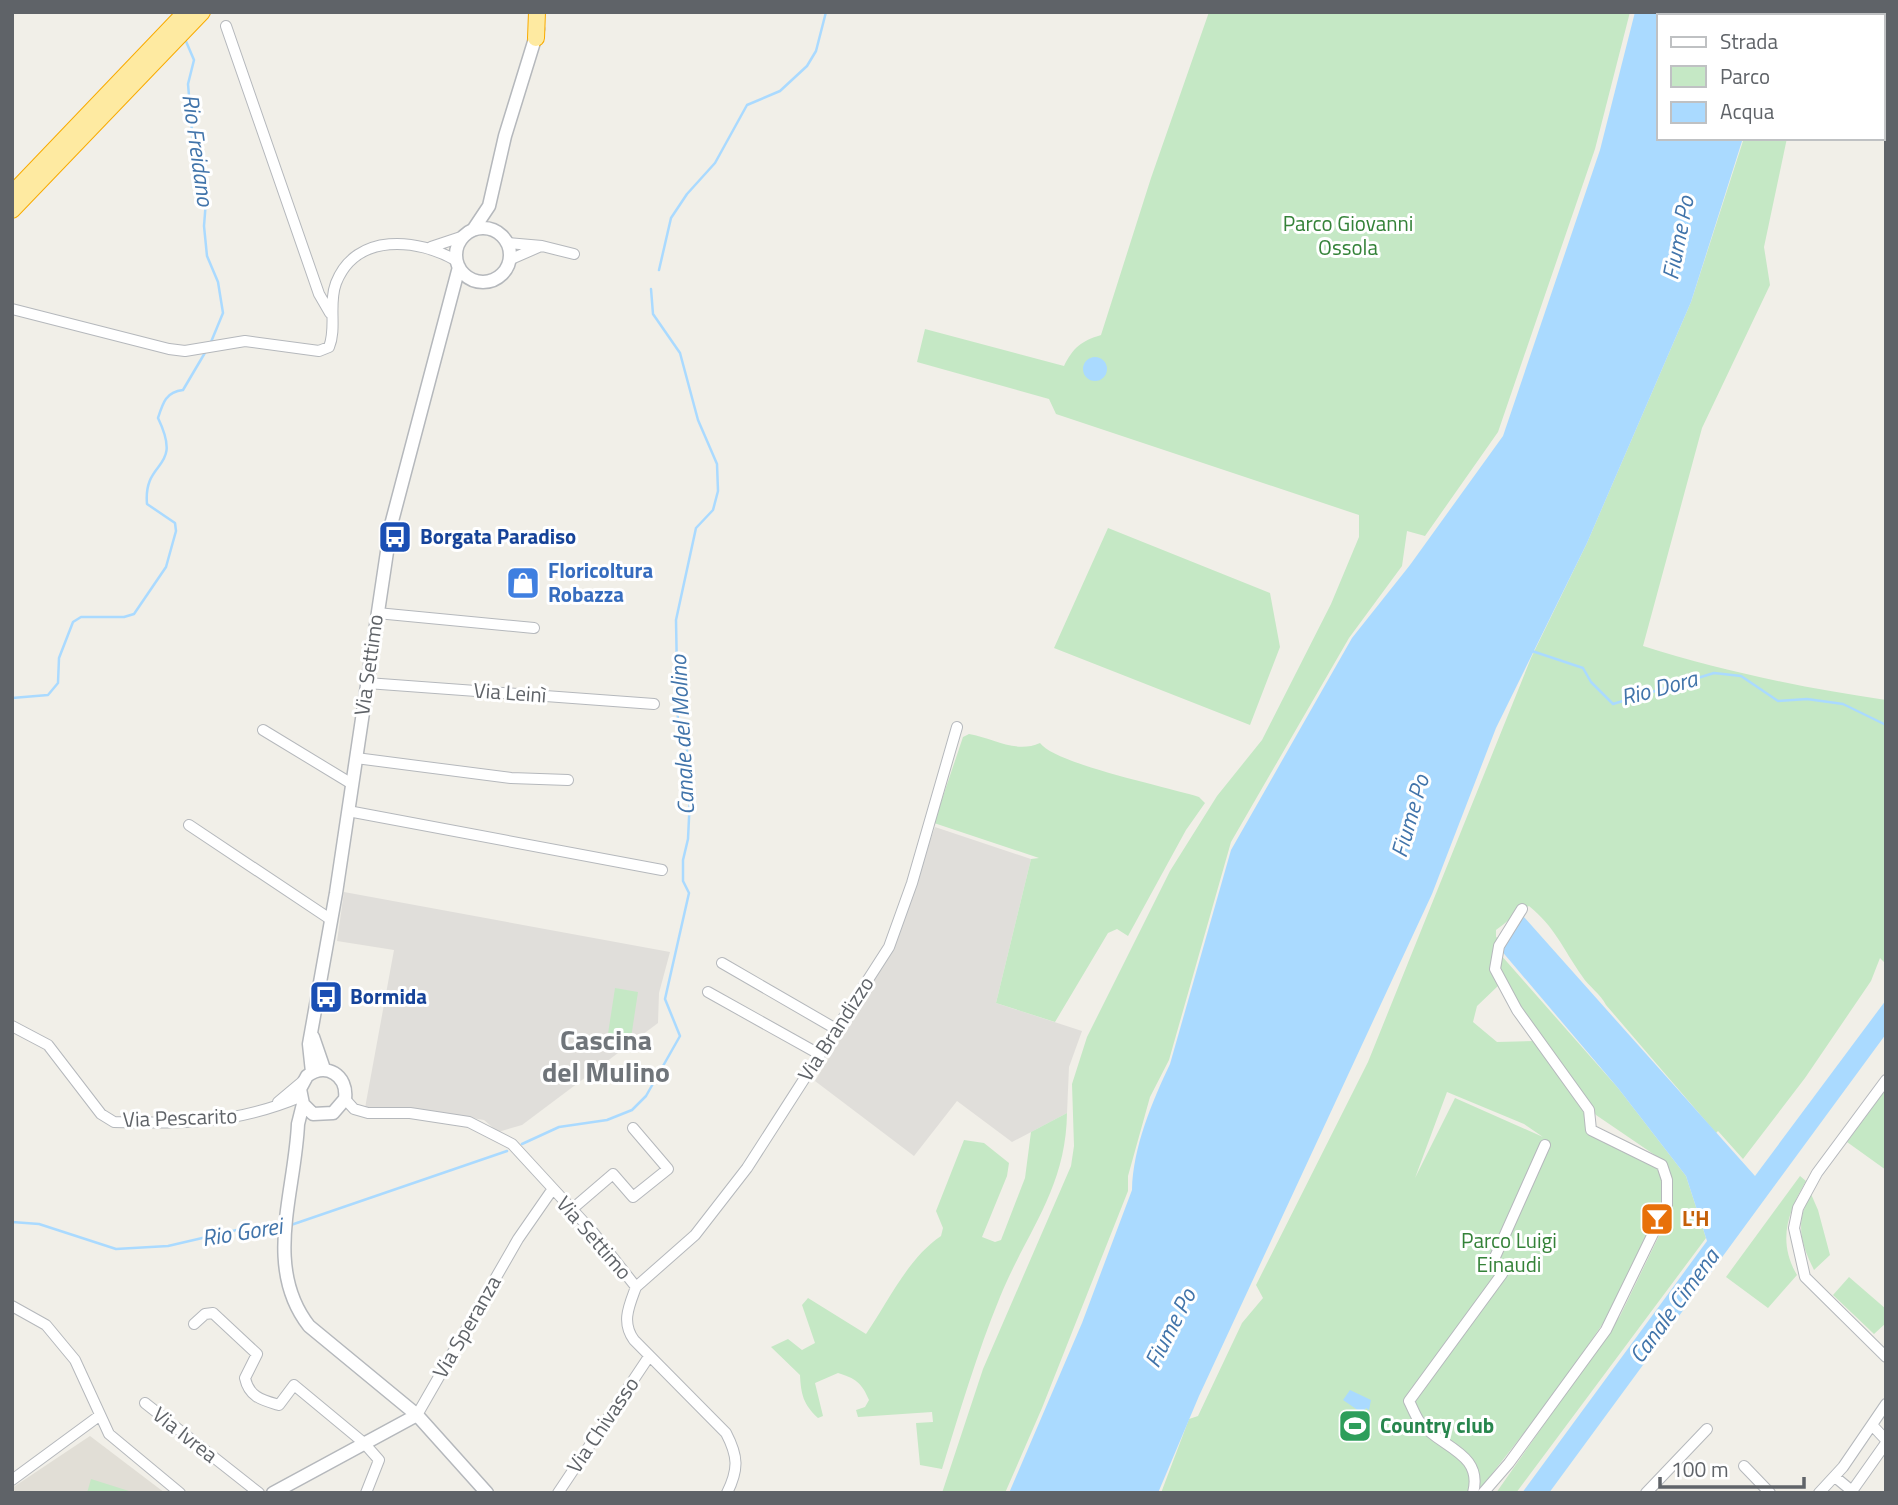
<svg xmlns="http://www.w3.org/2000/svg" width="1898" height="1505" viewBox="0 0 1898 1505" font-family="'Titillium Web',sans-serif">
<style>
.industrial{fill:#e0deda}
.education{fill:#e1ded6}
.green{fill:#c5e8c5;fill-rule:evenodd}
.water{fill:#aadaff}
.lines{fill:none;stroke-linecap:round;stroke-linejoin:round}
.stream{stroke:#aadaff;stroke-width:2.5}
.minor-casing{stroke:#b5b8bc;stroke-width:12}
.tertiary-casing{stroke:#b5b8bc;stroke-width:15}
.trunk-casing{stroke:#f9ab00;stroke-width:18}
.minor{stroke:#fff;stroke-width:10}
.tertiary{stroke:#fff;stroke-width:12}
.trunk{stroke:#feeaa1;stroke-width:16}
.labels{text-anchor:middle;stroke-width:6;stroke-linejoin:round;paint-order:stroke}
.park-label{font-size:21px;fill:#348238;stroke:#fff}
.transit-label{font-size:21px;font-weight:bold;fill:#164399;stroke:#fff;text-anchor:start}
.shop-label{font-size:21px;font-weight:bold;fill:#366cbe;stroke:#fff;text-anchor:start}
.street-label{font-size:21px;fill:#5f6368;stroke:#fff}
.food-label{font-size:21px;font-weight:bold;fill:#c56008;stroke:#fff;text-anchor:start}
.leisure-label{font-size:21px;font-weight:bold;fill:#27864d;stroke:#fff;text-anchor:start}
.water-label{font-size:23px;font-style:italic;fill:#4174aa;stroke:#fff}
.district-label{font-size:28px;font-weight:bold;fill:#70757a;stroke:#fff}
</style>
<rect width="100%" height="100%" fill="#f1efe8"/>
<!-- industrial -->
<path class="industrial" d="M935 827 1031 859 996 1003 1082 1031 1069 1067 1067 1113 1012 1142 957 1101 914 1156 815 1081 863 1002 866 990 891 949Z
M344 892 670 952 659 993 658 1023 522 1125 498 1132 484 1120 405 1107 365 1108 394 950 337 941Z"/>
<!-- education -->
<path class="education" d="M90 1436 165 1493H12V1488Z"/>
<!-- green -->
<path class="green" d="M1209 12H1630L1595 149 1498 432 1425 536 1407 531 1402 566 1349 638 1231 842 1169 1060 1150 1097 1128 1176V1191L1042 1408 1005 1493H942L983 1369 1071 1166 1074 1146 1072 1084 1087 1037 1170 871 1217 796 1262 740 1331 604 1359 537V515L1056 414 1049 399 917 362 925 329 1064 366C1073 348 1081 341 1101 335L1151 178Z
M1744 138H1787L1764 247 1770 285 1702 428 1643 646C1722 671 1804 688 1886 700V964L1880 958 1871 981 1805 1078 1743 1159 1718 1131 1716 1133 1606 1005C1600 993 1589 987 1582 976 1563 949 1555 927 1529 906 1515 913 1508 922 1496 930V937L1505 942 1500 954 1618 1088 1686 1176 1706 1238 1516 1493H1496L1620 1316 1672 1209 1673 1181 1665 1162 1596 1115 1538 1034 1500 972 1499 985 1477 1006 1473 1022 1497 1042 1535 1041 1587 1110V1130L1659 1166 1665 1189 1662 1213 1612 1310 1559 1388 1477 1493H1161L1189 1419 1198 1416 1242 1323 1263 1298 1256 1285 1368 1062 1531 658 1587 543 1691 302ZM1447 1092 1524 1124 1543 1137 1455 1098 1415 1178Z
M1108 528 1270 593 1280 647 1250 725 1054 648Z
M969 734C993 738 1016 754 1040 743 1055 764 1168 787 1199 797L1205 803 1186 830 1128 936 1117 929 1108 933 1055 1022 996 1003 1031 859 1039 858 934 823 963 737Z
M615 988 638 992 631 1038 608 1034Z
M1886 1089V1170L1847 1142Z
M1067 1113C1066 1189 1027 1231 1000 1297 977 1353 960 1411 942 1469L920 1465 916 1423 933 1422 932 1412 858 1417 856 1410 865 1407 869 1400C862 1383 855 1378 838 1373L815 1383 823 1416 818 1418C803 1404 801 1394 800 1375L771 1347 788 1339 802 1350 815 1343 802 1305 808 1298 866 1334C888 1302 908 1258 941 1236L943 1228 936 1211 964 1140 984 1143 1009 1163 1007 1176 982 1237 995 1242 1001 1240 1025 1178 1031 1132Z
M1800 1176 1806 1181C1788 1212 1777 1241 1797 1275L1768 1308 1726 1277Z
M1811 1194 1818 1210 1830 1255 1814 1270C1800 1242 1795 1222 1811 1194Z
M1849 1277 1886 1309V1323L1874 1334 1833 1295Z
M91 1479 129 1491 128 1493H87Z"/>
<!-- water -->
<path class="water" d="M1635 12H1783L1782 16H1658V138H1743L1691 302 1587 543 1496 728 1432 894 1199 1396 1158 1493H1009L1082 1323 1132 1190C1133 1147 1152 1102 1170 1064L1231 850 1352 638 1410 565 1503 436 1600 150Z
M1083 369a12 12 0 1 1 24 0a12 12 0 1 1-24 0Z
M1523 916 1755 1176 1886 1000V1034L1549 1493H1522L1707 1241 1686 1176 1618 1088 1500 949Z
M1350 1390 1371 1400 1369 1410 1366 1408 1362 1413 1343 1400Z"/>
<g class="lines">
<!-- stream -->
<path class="stream" d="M166 12 167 13
M185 39 194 60 188 84 194 155 204 171 207 188 204 226 207 256 218 282 223 313 211 342
M659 270 671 218 687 194 715 163 747 105 780 91 807 66 816 51 826 12
M1532 651 1583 668 1591 682 1613 704 1714 673 1741 676 1778 701 1807 699 1843 704 1886 725
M12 698 48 695 58 683 59 658 73 622 81 617H124L134 614 166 567 176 531 175 523 147 504C143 458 184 472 158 418 163 402 166 392 183 390L206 351
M522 1144 559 1127 607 1120 632 1110 646 1096 680 1036 665 999 689 893 683 881V860L688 839 690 797 687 750 678 730 676 620 696 528 713 510 718 491 717 464 698 420 680 353 653 314 651 289
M12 1222 39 1224 116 1249 168 1246 241 1229 271 1232 282 1228
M288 1226 507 1151"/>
<defs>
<path id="minor" d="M226 26 319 294 330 313
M507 243 542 246 574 254
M431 247 464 236
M509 260 541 246
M12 309 169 349 185 351 245 341 319 351 329 347C337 328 328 304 336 283 356 232 418 238 457 261
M377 613 534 628
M367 683 654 704
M263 730 352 784
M356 758 511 778 568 780
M348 811 662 870
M189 825 330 919
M722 963 836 1029
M708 992 819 1054
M12 1026 48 1045 101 1114 114 1122C183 1124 236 1124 300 1097
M1886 1080 1817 1173 1798 1208 1794 1228 1805 1277 1886 1357
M345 1099 354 1109 368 1113H410L469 1122 512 1144 592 1231 636 1287C629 1306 621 1322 634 1340L726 1433C738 1456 739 1469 727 1493
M278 1102 303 1081
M571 1210 613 1174 633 1197 668 1169 633 1128
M636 1287 695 1235 747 1168 889 947 912 883 957 727
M12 1306 46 1325 75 1360 109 1434 180 1493
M194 1324 205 1314 213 1313 257 1354 245 1378C249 1397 262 1400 279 1405L294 1385 364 1443 379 1460 366 1493
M145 1403 259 1493
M417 1415 518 1239 552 1190
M1872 1425 1886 1440
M1744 1466 1770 1493
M1835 1477 1852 1491 1886 1443
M12 1480 99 1416
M558 1493 648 1358
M1473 1493C1484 1452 1438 1447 1419 1421 1415 1415 1412 1407 1409 1401L1502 1274 1493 1265 1495 1257 1545 1145
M1483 1493 1509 1463 1606 1330 1667 1205V1180L1662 1165 1591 1130 1589 1110 1517 1010 1495 969 1499 946 1522 909
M1646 1493 1707 1429
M1819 1493 1843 1467 1886 1404"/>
<path id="tertiary" d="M456 255a27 27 0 1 1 54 0a27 27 0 1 1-54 0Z
M473 230 489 206 505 136 538 29
M313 1037 324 1069
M312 1072 309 1044 336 893 391 525 459 267
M303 1104 313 1114 333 1113 345 1099C348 1075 326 1062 307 1076L300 1089 303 1104 298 1124C295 1193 263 1267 309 1326L417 1415 487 1493
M273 1493 417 1415"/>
<path id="trunk" d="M536 38 537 12
M12 194 186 12
M12 210 202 12"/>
</defs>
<!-- minor casing -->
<use href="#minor" class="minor-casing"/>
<!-- tertiary casing -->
<use href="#tertiary" class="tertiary-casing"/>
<!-- trunk casing -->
<use href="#trunk" class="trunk-casing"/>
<!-- minor -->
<use href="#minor" class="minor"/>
<!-- tertiary -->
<use href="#tertiary" class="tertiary"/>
<!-- trunk -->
<use href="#trunk" class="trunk"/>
</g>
<!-- icons -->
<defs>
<symbol id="bus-square" viewBox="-11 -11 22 22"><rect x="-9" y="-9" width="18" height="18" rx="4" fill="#1a4fb4" stroke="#fff"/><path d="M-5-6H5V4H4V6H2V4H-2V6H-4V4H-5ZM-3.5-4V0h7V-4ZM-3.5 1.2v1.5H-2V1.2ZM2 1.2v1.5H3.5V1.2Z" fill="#fff"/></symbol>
<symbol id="shop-square" viewBox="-11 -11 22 22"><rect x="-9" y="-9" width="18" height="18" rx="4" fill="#3f7fe0" stroke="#fff"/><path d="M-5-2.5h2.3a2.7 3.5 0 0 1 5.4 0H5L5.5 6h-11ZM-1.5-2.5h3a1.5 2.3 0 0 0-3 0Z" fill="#fff"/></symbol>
<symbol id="bar-square" viewBox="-11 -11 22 22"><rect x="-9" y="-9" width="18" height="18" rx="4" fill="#e8710a" stroke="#fff"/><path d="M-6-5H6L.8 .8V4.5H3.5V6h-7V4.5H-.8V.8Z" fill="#fff"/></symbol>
<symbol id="stadium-square" viewBox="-11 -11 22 22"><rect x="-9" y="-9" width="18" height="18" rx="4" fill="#2e9e5b" stroke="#fff"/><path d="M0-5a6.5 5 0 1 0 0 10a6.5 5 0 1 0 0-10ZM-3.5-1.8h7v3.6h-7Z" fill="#fff"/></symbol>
</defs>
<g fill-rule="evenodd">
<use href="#bus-square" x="376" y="518" width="38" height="38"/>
<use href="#shop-square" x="504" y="564" width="38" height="38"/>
<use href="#bus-square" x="307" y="978" width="38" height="38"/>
<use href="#bar-square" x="1638" y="1200" width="38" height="38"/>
<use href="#stadium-square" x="1336" y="1407" width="38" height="38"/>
</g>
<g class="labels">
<!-- park labels -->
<g class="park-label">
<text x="1348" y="231">Parco Giovanni<tspan x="1348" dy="24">Ossola</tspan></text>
<text x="1509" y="1248">Parco Luigi<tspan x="1509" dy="24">Einaudi</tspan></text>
</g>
<!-- transit labels -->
<g class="transit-label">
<text x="420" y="544">Borgata Paradiso</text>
<text x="350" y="1004">Bormida</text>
</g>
<!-- shop labels -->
<g class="shop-label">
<text x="548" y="578">Floricoltura<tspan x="548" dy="24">Robazza</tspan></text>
</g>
<!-- street labels -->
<g class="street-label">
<text transform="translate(369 665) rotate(-82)" y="7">Via Settimo</text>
<text transform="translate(510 693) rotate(4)" y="7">Via Leinì</text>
<text transform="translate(836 1029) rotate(-57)" y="7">Via Brandizzo</text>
<text transform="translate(180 1118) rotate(-2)" y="7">Via Pescarito</text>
<text transform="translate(594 1238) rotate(49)" y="7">Via Settimo</text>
<text transform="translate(467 1327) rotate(-60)" y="7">Via Speranza</text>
<text transform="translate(603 1425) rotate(-56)" y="7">Via Chivasso</text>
<text transform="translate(185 1435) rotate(38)" y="7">Via Ivrea</text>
</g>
<!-- food labels -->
<g class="food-label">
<text x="1682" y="1226">L'H</text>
</g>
<!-- leisure labels -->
<g class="leisure-label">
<text x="1380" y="1433">Country club</text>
</g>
<!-- water labels -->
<g class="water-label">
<text transform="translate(198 150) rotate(82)" y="8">Rio Freidano</text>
<text transform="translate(1678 238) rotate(-79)" y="8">Fiume Po</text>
<text transform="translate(1659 688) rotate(-15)" y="8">Rio Dora</text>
<text transform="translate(682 735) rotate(-93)" y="8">Canale del Molino</text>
<text transform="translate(1410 816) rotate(-74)" y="8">Fiume Po</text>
<text transform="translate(242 1232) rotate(-9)" y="8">Rio Gorei</text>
<text transform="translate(1674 1306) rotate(-54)" y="8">Canale Cimena</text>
<text transform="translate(1170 1328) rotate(-63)" y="8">Fiume Po</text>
</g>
<!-- district labels -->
<g class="district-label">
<text x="606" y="1050">Cascina<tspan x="606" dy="32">del Mulino</tspan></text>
</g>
</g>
<!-- border -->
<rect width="1898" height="1505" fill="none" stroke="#5f6368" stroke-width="28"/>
<!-- legend -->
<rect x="1657" y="14" width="228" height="126" fill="#ffffff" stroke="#bfc1c3" stroke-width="2"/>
<rect x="1671" y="37" width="35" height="10" fill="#ffffff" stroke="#bfc1c3" stroke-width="2"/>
<text x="1720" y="49" font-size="21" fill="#5f6368">Strada</text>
<rect x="1671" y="66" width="35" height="21" fill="#c5e8c5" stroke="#bfc1c3" stroke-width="2"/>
<text x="1720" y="84" font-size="21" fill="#5f6368">Parco</text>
<rect x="1671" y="102" width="35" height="21" fill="#aadaff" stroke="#bfc1c3" stroke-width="2"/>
<text x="1720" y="119" font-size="21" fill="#5f6368">Acqua</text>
<!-- scale -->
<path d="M1660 1477v10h144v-10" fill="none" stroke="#5f6368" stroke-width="3.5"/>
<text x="1671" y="1477" font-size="21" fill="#5f6368" stroke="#ffffff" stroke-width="5" paint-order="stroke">100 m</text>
</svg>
